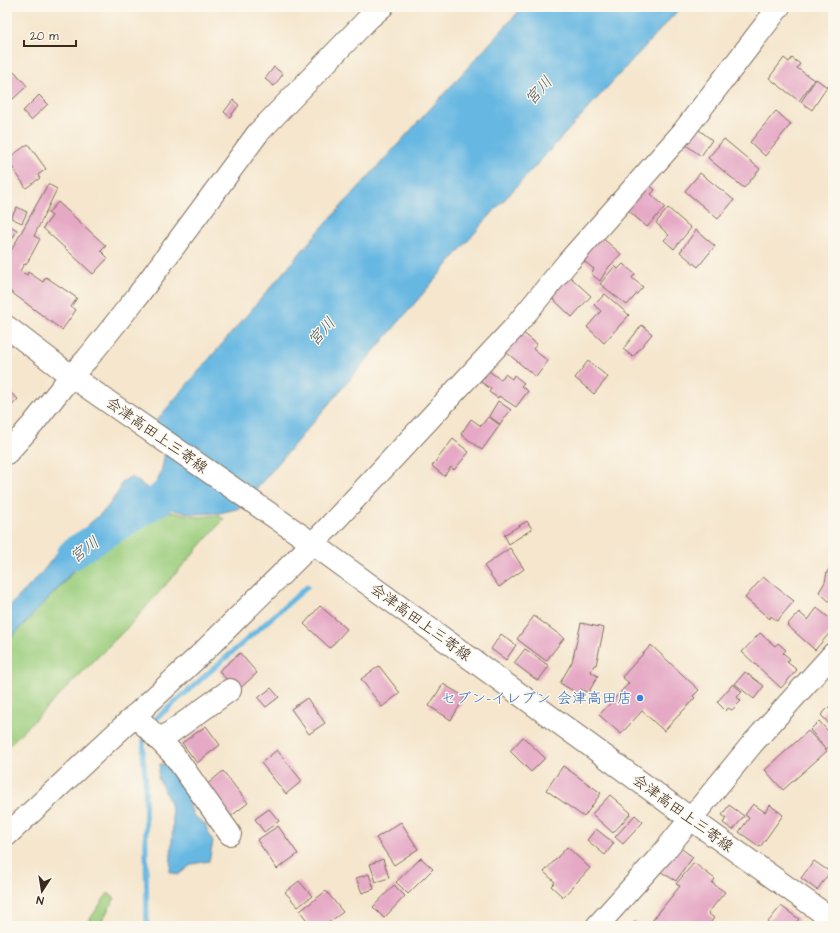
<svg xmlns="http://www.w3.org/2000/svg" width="840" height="933" font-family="'Architects Daughter','Klee One',sans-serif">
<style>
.green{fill:#9cce7e;stroke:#6c7c4e}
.water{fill:#66b7e2;stroke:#507080}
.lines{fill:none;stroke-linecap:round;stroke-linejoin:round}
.stream{stroke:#66b7e2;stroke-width:5}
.river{stroke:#66b7e2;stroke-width:31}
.building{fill:#e5a8c5}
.minor-casing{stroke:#7c6c5b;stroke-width:24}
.major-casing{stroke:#7c6c5b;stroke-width:24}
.minor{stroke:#fff;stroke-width:22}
.major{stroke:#fff;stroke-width:22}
.shop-dot{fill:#3f7fe0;stroke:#fbf7ec;stroke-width:1.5}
.labels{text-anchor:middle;stroke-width:3;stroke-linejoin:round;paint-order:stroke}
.street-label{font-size:15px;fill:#3b2a1e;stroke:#fbf7ec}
.shop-label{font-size:15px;fill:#366cbe;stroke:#fbf7ec;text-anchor:end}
.water-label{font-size:16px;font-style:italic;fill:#4a5b63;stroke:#fbf7ec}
</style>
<rect width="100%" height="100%" fill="#fbf7ec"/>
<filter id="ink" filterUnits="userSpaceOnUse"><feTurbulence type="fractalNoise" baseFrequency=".025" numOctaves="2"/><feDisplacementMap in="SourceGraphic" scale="8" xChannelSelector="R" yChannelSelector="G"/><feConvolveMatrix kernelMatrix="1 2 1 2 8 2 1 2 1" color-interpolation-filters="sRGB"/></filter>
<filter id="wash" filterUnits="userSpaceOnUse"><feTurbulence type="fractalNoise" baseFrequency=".012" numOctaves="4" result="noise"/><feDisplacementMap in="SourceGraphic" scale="16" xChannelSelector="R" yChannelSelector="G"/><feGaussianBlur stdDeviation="0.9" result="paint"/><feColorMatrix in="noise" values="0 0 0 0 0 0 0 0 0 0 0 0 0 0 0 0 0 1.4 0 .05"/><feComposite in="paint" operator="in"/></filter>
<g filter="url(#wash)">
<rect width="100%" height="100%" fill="#f5e6cd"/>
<!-- green -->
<path class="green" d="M143,507L199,517L220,515L224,519L130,625L7,747V638L63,584L89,552L135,509Z
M108,893L115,898L99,926H85Z"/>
<!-- water -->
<path class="water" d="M523,7H681L484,222L240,508L220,513L193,514L140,503L131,508L88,551L63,583L7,642V609L40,575L57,553L106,509L119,491L122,482L128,478L132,477L147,488L151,490C159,484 166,458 164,449C162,439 158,430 156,421L318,232Z
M172,763L184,778L188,801L193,815L205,824L213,842L209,861L192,864L178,875L170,872L173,824L172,811L168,798L158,778L160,764Z"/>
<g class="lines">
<!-- stream -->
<path class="stream" d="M151,723L307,587
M144,735L143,757L145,777L147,926"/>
<!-- river -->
<path class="river" d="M72,555L76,551L159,500L182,479"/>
</g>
<g id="blocks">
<!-- building -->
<path class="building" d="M784,58L789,62L792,58L800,64L797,68L814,80L799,101L769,78Z
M274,67L283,74L274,86L265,79Z
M15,72L27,86L13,99L7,92V80Z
M816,79L827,87L812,110L801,102Z
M39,95L48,104L31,120L23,111Z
M233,100L239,105L230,117L224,112Z
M776,111L791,124L765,156L750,142Z
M694,126L712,140L701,156L682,142Z
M724,139L760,169L744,188L708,158Z
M28,144L46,169L38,175L40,178L26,188L7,159Z
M700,173L734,200L718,219L685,191Z
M647,183L655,190L651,194L665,207L647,227L622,205Z
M48,184L57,189L34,236L40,239L26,265L24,264L20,271L27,275L28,272L43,282L46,277L77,298L71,307L76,310L62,330L7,289V258Z
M58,202L106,246L101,251L108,258L93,274L43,228L52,216L48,213Z
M17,207L27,212L22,223L11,218Z
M668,208L691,228L674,249L664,240L669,235L656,223Z
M7,224L17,230L7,249Z
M696,230L715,246L698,267L680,252Z
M600,236L621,254L608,268L600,281L591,274L594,269L580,258Z
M623,264L635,274L632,278L643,287L627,305L600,284L615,266L618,269Z
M568,275L591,296L572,317L549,295Z
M605,294L629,315L604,343L587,327L601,311L594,305Z
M642,325L652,334L633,357L623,349Z
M522,332L537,344L533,349L548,361L536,377L506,352Z
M588,361L608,377L594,394L575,378Z
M489,371L501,380L505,374L512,379L514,375L524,383L521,386L528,391L516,407L499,396L498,398L489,392L491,389L481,382Z
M7,390L18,399L8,410L7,409Z
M498,401L511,410L500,424L489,416Z
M488,417L500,425L482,450L461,434L471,419L481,426Z
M453,439L469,452L454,470L451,467L444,476L432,466Z
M527,521L532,529L509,544L504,535Z
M510,548L524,569L499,587L484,566Z
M833,563V605L819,592L825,582L827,572Z
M763,577L794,601L777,621L771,616L770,619L745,598Z
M320,606L347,629L330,648L304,624Z
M817,608L833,621V629L815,650L787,625L799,612L808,620Z
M534,616L564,638L546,661L517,639Z
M581,623L604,628L596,665H594L591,672L598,676L588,693L581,689L578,694L560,683L572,662Z
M760,633L775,646L778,643L786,650L783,653L790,659L787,662L797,670L781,688L742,652Z
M501,634L516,645L506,660L491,649Z
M651,645L699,690L693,696L695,698L664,731L642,711L621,734L599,715L629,683L622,677Z
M525,649L549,666L538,681L514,663Z
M240,653L257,673L237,691L219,671Z
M379,666L400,693L382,707L361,679Z
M745,672L764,686L754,699L735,684Z
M443,684L465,697L451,720L429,706Z
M733,684L742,692L737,697L741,701L732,710L728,708L726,711L717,702Z
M271,688L279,697L266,707L258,698Z
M307,698L325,723L309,734L291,709Z
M833,703V728L821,715Z
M819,721L833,737V744L826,749L810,730Z
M206,726L220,745L197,763L182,743Z
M808,731L827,751L783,790L765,770Z
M523,737L545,758L531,772L510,751Z
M277,750L302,781L286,794L261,763Z
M563,766L601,793L584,817L546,790Z
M223,771L248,803L230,817L204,787Z
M610,795L631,813L613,833L592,814Z
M753,804L765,812L770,805L783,815L760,847L739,832L749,818L745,815Z
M729,805L744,816L733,830L723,823L726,818L722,815Z
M269,809L279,821L264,832L255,819Z
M635,815L643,822L623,844L615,837Z
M401,822L418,849L394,865L376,838Z
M278,826L298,854L277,869L257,840Z
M596,829L614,843L605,855L587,840Z
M567,847L590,868L563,897L551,886L555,882L544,872Z
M679,847L693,857L676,881L661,872Z
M421,858L433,869L408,894L396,882Z
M383,859L389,878L376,882L370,864Z
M814,861L830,872L817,890L801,878Z
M694,863L715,879L712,883L725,892L708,913L714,918L708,926H692L691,925L690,926H669L663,922L660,926H656L652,921L680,886L676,884Z
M369,874L374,889L362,893L356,878Z
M299,881L312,896L298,907L285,892Z
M394,885L405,896L384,918L373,907Z
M326,891L343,912L324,926H311L300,911Z
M781,906L799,919L793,926H773L768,922Z
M636,921L640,926H629Z"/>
</g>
</g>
<g filter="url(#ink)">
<use href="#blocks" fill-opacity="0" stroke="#7c6c5b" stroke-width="1"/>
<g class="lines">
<!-- minor casing -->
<g class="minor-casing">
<path id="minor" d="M7,453L33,424L71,376L87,359L136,298L258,133L368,19L382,7
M135,715L174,755L230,834
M160,740L230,690
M7,835L201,654L326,530L513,329L568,262L683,132L779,7
M597,926L662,854L752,744L833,654"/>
</g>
<!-- major casing -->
<g class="major-casing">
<path id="major" d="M7,327L71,376L312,543L691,819L833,920"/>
</g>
<!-- minor -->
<use href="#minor" class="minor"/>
<!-- major -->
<use href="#major" class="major"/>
</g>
</g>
<!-- markers -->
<circle class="shop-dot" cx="640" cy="698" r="4"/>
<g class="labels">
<!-- street labels -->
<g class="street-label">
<text transform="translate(157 435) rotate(35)" y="5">会津高田上三寄線</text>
<text transform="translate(421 622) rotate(36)" y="5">会津高田上三寄線</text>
<text transform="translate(683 813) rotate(36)" y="5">会津高田上三寄線</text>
</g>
<!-- shop labels -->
<g class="shop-label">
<text x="632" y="703">セブン-イレブン 会津高田店</text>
</g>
<!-- water labels -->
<g class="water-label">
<text transform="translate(538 90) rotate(-48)" y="6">宮川</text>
<text transform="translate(321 331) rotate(-48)" y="6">宮川</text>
<text transform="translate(84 549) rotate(-37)" y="6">宮川</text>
</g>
</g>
<!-- margin -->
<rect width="840" height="933" fill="none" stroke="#fbf7ec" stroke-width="24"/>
<!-- north arrow -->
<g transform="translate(42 891) rotate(192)" stroke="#fbf7ec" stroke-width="3" paint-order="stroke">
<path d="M0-3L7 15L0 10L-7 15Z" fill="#3b2a1e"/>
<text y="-6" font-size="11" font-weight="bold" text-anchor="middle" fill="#3b2a1e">N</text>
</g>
<!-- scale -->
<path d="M24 40v6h52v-6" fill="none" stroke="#3b2a1e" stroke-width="2"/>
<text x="30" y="40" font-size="12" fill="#3b2a1e" stroke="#fbf7ec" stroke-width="3" paint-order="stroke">20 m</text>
</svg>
